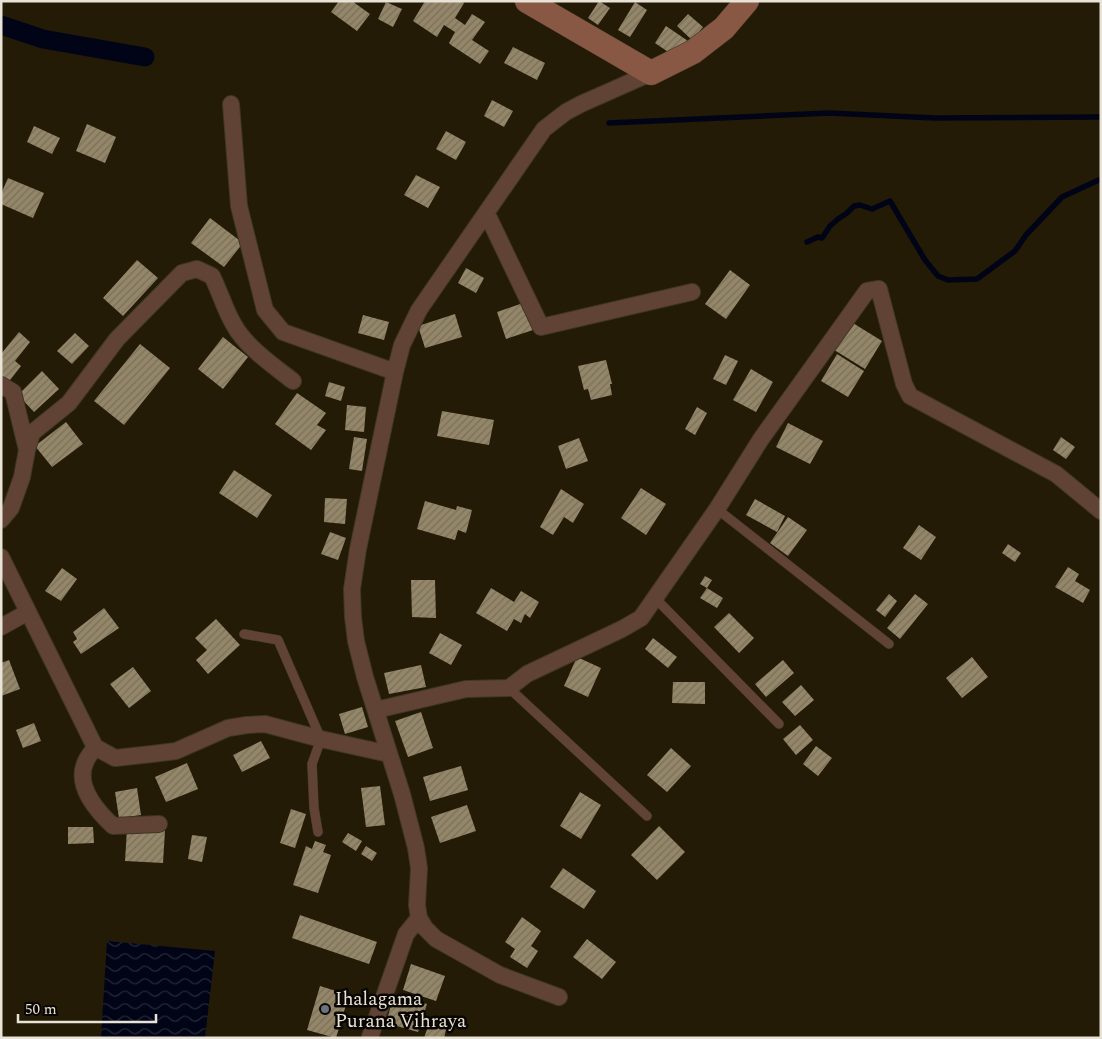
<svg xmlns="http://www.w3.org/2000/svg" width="1102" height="1039" font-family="Spectral,serif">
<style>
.water{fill:url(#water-waves)}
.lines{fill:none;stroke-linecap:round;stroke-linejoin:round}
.stream{stroke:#000416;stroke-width:5.5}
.canal{stroke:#000416;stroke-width:19}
.building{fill:url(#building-hatch)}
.lane-casing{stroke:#3f3723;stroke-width:10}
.street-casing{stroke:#3f3723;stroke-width:18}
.secondary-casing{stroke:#3f3723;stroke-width:25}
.lane{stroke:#614336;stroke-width:9}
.street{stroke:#614336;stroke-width:16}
.secondary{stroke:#885844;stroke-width:24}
.worship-dot{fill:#6b7280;stroke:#090601;stroke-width:2}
.labels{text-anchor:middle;stroke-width:5;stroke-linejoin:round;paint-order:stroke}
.poi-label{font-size:19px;fill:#e8e3d6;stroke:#090601;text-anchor:start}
</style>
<defs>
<pattern id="water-waves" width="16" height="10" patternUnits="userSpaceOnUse" patternTransform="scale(1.25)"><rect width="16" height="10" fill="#000416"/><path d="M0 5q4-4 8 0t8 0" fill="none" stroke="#252837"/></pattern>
<pattern id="building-hatch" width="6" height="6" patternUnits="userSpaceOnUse" patternTransform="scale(1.25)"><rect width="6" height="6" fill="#948669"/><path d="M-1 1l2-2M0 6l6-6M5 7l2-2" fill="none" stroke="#796f5b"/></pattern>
</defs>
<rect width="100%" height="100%" fill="#231b06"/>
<!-- water -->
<path class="water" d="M107,941L215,951L205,1038H101Z"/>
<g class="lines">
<!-- stream -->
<path class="stream" d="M609,123L829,113L935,118L1101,117
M807,242L818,237L822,238L830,226L838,219L847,213L854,206L860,205L872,209L890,201L925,260L938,276L948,280L977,279L1015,251L1026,235L1062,197L1101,179"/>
<!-- canal -->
<path class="canal" d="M1,25L43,39L145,57"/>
</g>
<!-- building -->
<path class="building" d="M339,1H352L370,14L357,31L331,12Z
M425,1H462L464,3L455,18L465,25L472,14L485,22L472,40L489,51L480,64L451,45L449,43L455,32L444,25L437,37L413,21Z
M599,1L610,8L598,25L588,18Z
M386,2L402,9L393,27L378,19Z
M635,2L647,10L630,37L618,30Z
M688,14L703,27L692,40L677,26Z
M666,26L688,41L677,58L655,43Z
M513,47L545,63L537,80L504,63Z
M492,100L513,111L504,127L484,116Z
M87,124L116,137L105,163L76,151Z
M34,126L60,138L52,154L27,142Z
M446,131L466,142L456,160L436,149Z
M416,175L440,187L428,208L404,195Z
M8,178L44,193L33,218L1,204V194Z
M210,218L243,243L224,267L191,243Z
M137,260L158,278L123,316L103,298Z
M466,268L484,278L476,293L458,283Z
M730,270L750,285L726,319L705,304Z
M523,303L533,330L506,339L497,312Z
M455,314L462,337L425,348L418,326Z
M363,315L389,322L384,340L358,333Z
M848,320L882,341L865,369L831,348Z
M19,332L30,342L15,361L21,366L7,384L1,380V354Z
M75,333L89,346L72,364L57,351Z
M223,337L248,357L223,389L198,369Z
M140,344L170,368L124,425L94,401Z
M837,354L864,371L848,397L821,381Z
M725,355L738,361L726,385L713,379Z
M606,360L612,384H610L612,395L591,400L588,389L584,390L578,366Z
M751,369L773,382L756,412L733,400Z
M42,371L59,389L34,412L18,395Z
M329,382L345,387L341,401L325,396Z
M297,393L326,413L317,425L326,430L311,450L275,424Z
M347,405L366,407L364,432L345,430Z
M697,407L707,413L695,435L685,429Z
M442,411L494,420L489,445L437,436Z
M66,422L83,444L52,467L35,446Z
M788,423L823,441L810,464L776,447Z
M354,437L367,439L362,471L349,469Z
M1061,437L1075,447L1066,459L1053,450Z
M579,438L588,461L566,469L558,446Z
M234,470L272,495L257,518L219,493Z
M641,488L666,504L646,535L621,518Z
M561,489L584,504L573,523L564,517L553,535L540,527Z
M325,498L347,499L345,524L324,522Z
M755,499L785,516L777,532L746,515Z
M425,501L456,510L457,506L472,510L466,533L458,530L455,540L417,529Z
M788,517L807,530L788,556L770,543Z
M919,525L936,537L921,560L903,548Z
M330,532L346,538L338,560L321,554Z
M1008,544L1021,553L1015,562L1002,553Z
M1068,567L1079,574L1075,581L1090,590L1083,603L1055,587Z
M62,568L77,579L61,601L45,591Z
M705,576L712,580L707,588L723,598L717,608L700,598L707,588L700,584Z
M411,580H435L436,618L412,617Z
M491,588L514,602L521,591L539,602L530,618L525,614L521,623L514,619L507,631L476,613Z
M889,594L897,601L885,617L876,610Z
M915,594L928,604L900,639L887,628Z
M104,608L119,628L81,654L73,642L77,639L73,632Z
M729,613L754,638L739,653L714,627Z
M216,619L240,645L208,674L196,660L207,650L195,638Z
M440,633L462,645L451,665L429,653Z
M653,638L677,657L668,668L645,649Z
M577,657L601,668L588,697L564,686Z
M972,657L988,677L962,698L946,678Z
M9,660L20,689L1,696V663Z
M783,660L794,673L766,697L755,684Z
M421,665L426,687L389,694L384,673Z
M133,667L151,691L129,708L110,684Z
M673,682H705V704L672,703Z
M801,685L814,700L795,716L782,702Z
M362,707L368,727L345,734L339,714Z
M421,712L433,748L408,757L395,721Z
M34,723L41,741L23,748L16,730Z
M800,725L813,740L796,755L783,739Z
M261,741L270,758L242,772L233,755Z
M816,746L832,758L818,776L803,764Z
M671,748L691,766L667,792L647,775Z
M187,763L198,789L166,802L155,777Z
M461,766L468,790L430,801L423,777Z
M380,786L385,825L366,827L361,788Z
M137,788L141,815L119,818L115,792Z
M580,792L601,805L581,839L560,826Z
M467,805L476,831L440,843L431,817Z
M291,809L306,814L295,848L280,843Z
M659,826L685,852L657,880L631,855Z
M68,827H93L94,843L68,844Z
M127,829L165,831L163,863L125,861Z
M348,833L362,841L356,851L342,842Z
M192,835L207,837L202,862L188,859Z
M315,841L326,845L323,852L331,855L318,893L293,885L306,846L312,849Z
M366,846L377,853L372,861L361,854Z
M563,868L596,891L584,909L550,887Z
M300,915L377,942L369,964L292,938Z
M522,917L541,931L531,946L538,951L527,968L510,957L515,949L505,942Z
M587,939L616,962L602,979L573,957Z
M411,964L445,976L436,1001L403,990Z
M320,986L349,995L336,1038L307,1030Z
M394,995L427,1004L418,1032L386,1023Z
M430,1021L447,1026L444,1038H424Z"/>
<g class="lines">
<!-- lane casing -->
<g class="lane-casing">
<path id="lane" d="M717,509L889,644
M655,598L779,724
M244,634L278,640L321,739L312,764L314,808L318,832
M509,688L647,816"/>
</g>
<!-- street casing -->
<g class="street-casing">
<path id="street" d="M231,104L239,206L265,310L283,332L395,372
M487,214L541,327L692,292
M1,385L13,392L27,450
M1,520L11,508L22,477L27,450L32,433L69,403L117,339L182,273L197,269L212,276C220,292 225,310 234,325C245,346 275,367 293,381
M1,557L95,747L115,758L152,754L176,751L228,728L247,725L265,724L321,739L389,754
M1,627L28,612
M376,710L466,689L509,688L527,674L622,629L641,618L717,509L761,439L867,291L879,289L904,384L910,396L1056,474L1101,511
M95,747C92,752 88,756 86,761C74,785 97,811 113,826L159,824
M559,997L500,975L436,939L425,928L419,918L417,905L419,868L416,848L402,794L365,677L356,641L353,617L352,589L358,549L395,372L402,345L419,310L544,129L566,112L581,104L651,73
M370,1037L406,934L419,918"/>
</g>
<!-- secondary casing -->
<g class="secondary-casing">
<path id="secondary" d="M527,1L651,73L693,52L724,28L747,1"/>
</g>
<!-- lane -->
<use href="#lane" class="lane"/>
<!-- street -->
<use href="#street" class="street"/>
<!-- secondary -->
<use href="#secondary" class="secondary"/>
</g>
<!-- markers -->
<circle class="worship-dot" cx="325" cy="1009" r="5"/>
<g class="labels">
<!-- poi labels -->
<g class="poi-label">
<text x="335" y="1005">Ihalagama<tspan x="335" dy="22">Purana Vihraya</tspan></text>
</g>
</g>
<!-- border -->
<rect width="1102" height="1039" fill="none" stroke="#e8e3d6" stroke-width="5"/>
<!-- scale -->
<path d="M18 1014v8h138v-8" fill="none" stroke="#e8e3d6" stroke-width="2.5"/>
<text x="25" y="1014" font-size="15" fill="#e8e3d6" stroke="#090601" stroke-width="4" paint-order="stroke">50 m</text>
</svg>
